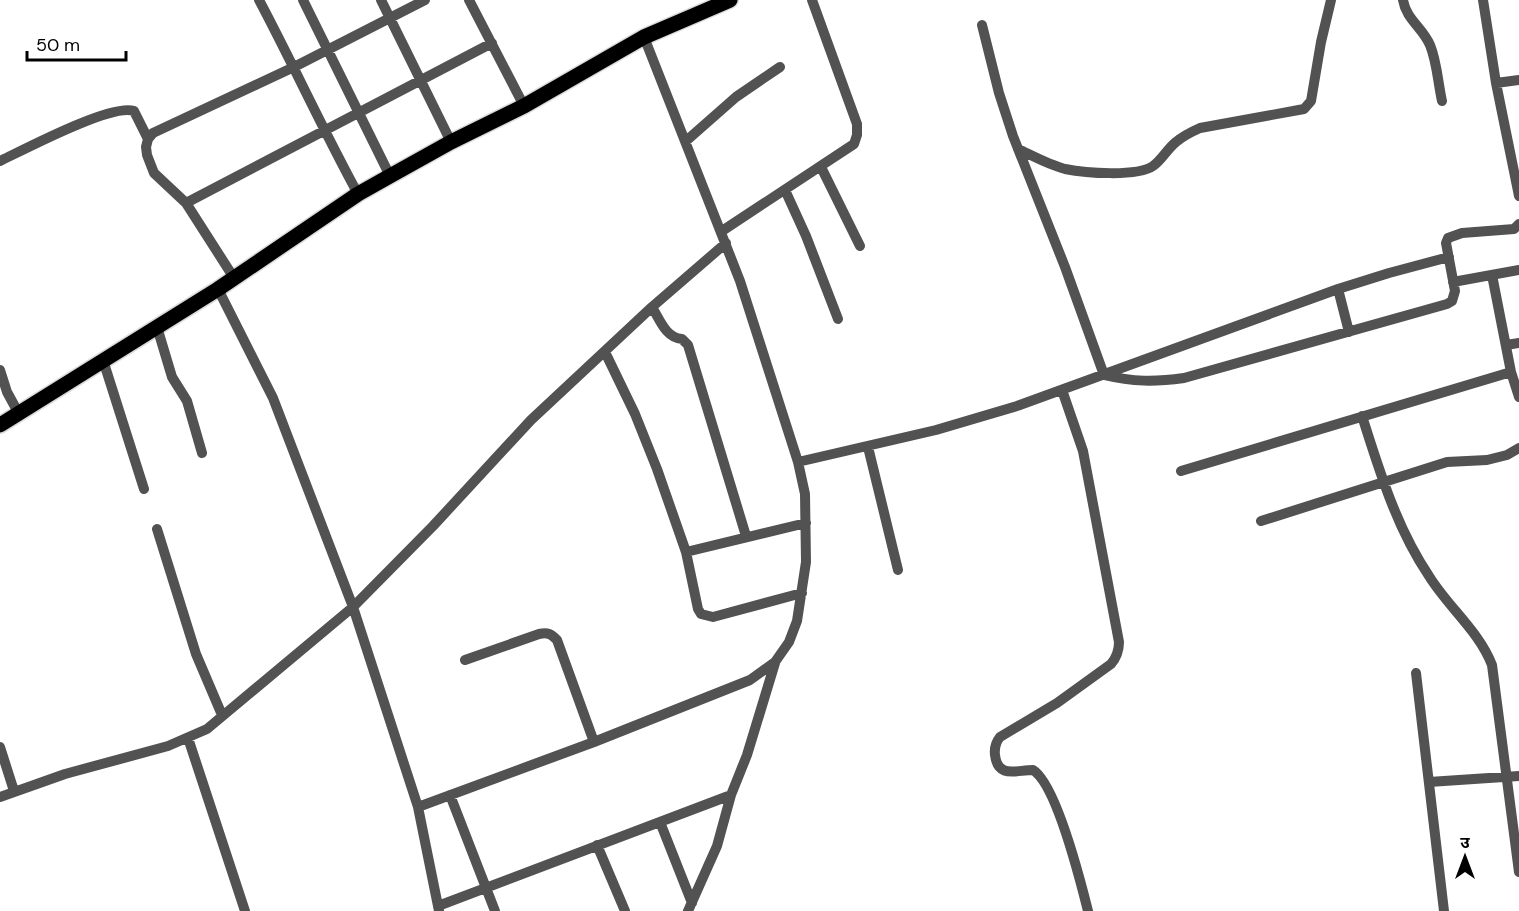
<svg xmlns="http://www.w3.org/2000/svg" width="1519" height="911" font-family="'DM Sans','Noto Sans Devanagari',sans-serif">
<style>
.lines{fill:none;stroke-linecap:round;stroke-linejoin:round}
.primary-casing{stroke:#dbdbdb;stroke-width:18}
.street{stroke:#525252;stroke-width:10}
.primary{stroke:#000;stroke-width:15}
</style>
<rect width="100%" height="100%" fill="#fff"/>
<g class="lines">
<!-- primary casing -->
<g class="primary-casing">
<path id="primary" d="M0,425L218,289L358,194L390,176L451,142L524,106L644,37L730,0"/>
</g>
<!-- street -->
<path class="street" d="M259,0C293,64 323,130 358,194
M303,0L390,176
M381,0L451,142
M469,0L524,106
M1403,0C1406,19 1423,28 1430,45C1437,62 1438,83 1442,101
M1483,0L1496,83L1519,196
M982,25L999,93L1013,136L1065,267L1104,375C1133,382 1155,382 1184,378L1447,304L1452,301L1455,291L1446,243L1448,238L1462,233L1514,229L1519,224
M1496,83L1519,80
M686,141L736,97L780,67
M1018,149C1033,156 1049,165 1065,169C1085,173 1137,177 1153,166C1162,160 1167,149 1176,142C1183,136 1191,132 1200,128L1304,109L1311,101L1321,42L1331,0
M0,161C25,149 112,103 134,111L148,139
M821,167L860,246
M785,190L806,236L838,319
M186,203L492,43
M722,231L854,144L857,135V124L812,0
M1492,275L1511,372L1519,397
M234,278L186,203L154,173L147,155L146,147L148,139L153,133L294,67L425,0
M1453,282L1519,270
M218,289L273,398L353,607L418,807L439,911
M1338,289L1349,332
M652,307C660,320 666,338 682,339L688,345L746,536
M157,327L172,377L187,401L202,453
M1506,345L1519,343
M605,352L635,414L657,469L686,552L698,609L701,614L713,617L802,593
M103,360L144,489
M0,370L7,392L19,414
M1062,390L1083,451L1119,642C1119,651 1117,657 1111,664L1057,703L1000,737C996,742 994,747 995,755C998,779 1016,770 1033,770C1056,784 1081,883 1088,911
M1362,416C1380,472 1396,527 1429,576C1448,607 1479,631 1492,665L1519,872
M868,447L898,570
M798,462L936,430L1017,406L1338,289L1389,273L1449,257
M1181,471L1511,372
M1261,521L1447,462L1487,460L1507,455L1519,448
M157,529L196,654L222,715
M686,552L806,523
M465,660L539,634C548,632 551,634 557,640L594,742
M1416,673L1444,911
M188,738L245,911
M0,747L14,791
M1429,782L1519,776
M450,795L495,911
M0,797L65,774L168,746L207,729L353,607L433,526L531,420L652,307L726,243
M418,807L594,742L750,680L775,662L789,642L797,621L806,562L805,494L798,462L740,281L644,37
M660,822L692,903
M597,845L625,911
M438,906L731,795
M688,911L717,846L731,795L747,755L775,663"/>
<!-- primary -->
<use href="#primary" class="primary"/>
</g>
<!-- north arrow -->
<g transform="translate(1465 857)" stroke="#ffffff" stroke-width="4.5" paint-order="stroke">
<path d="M0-4.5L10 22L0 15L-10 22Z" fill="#000000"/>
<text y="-9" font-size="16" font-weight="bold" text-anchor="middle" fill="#000000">उ</text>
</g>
<!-- scale -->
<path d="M27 51v9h99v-9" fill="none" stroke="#000000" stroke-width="3"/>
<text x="36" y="51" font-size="18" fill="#000000" stroke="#ffffff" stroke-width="4.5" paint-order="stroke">50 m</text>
</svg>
